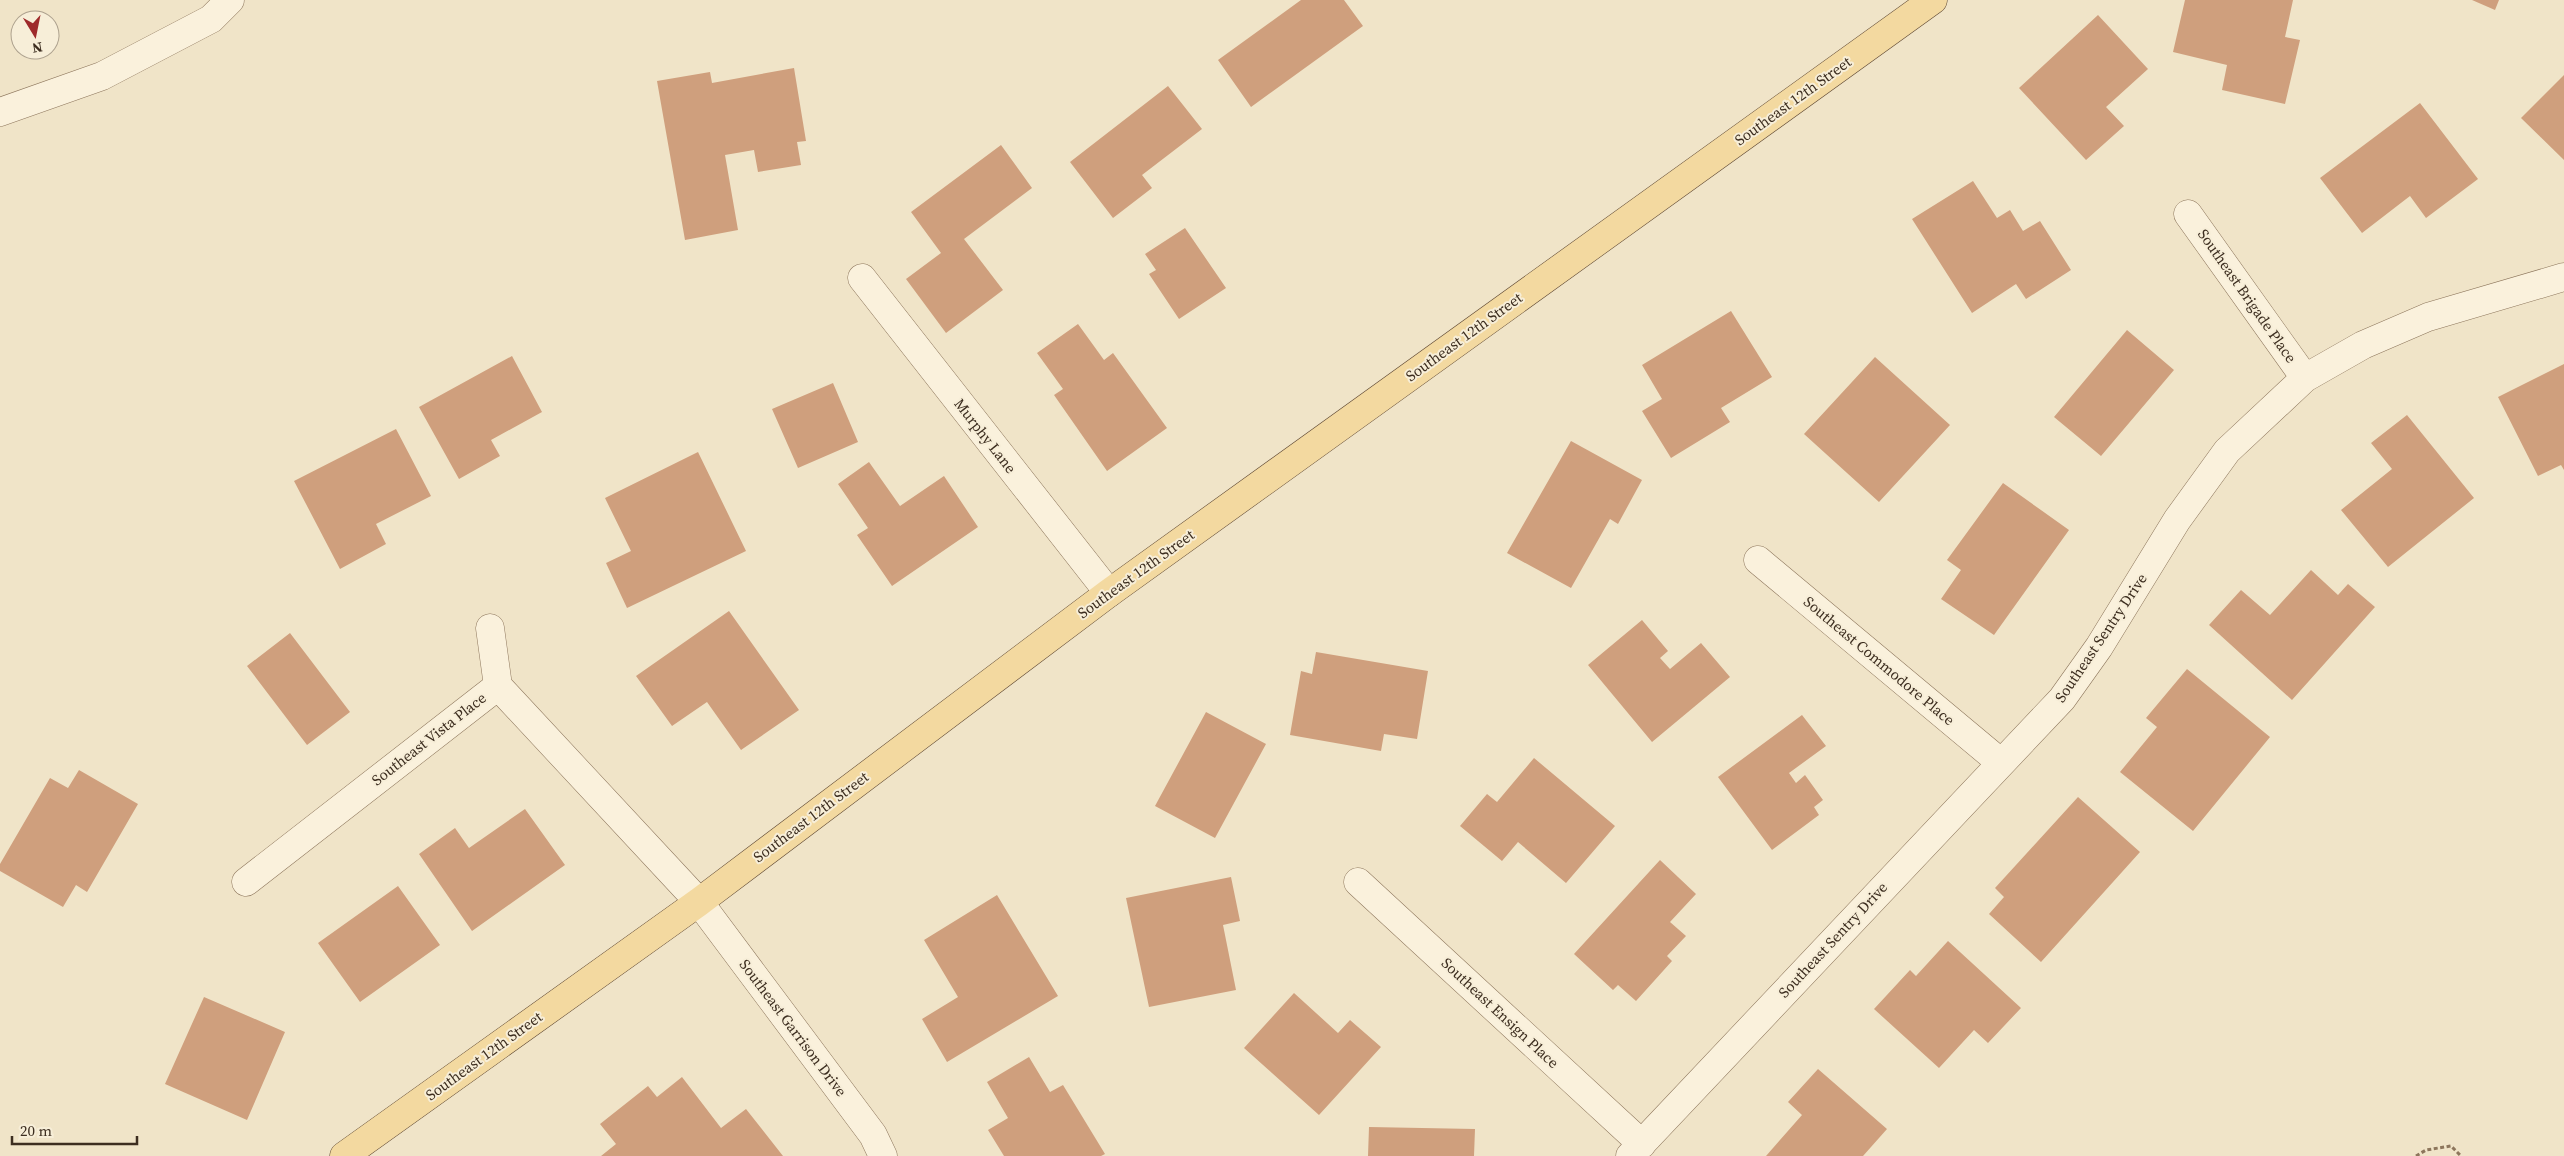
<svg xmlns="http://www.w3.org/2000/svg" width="2564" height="1156" font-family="'Source Serif 4',serif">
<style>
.building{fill:#cf9f7d}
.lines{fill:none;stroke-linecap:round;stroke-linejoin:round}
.minor-casing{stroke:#8d765c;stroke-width:29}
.major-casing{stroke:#5b4430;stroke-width:29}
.path{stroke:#8d765c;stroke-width:3;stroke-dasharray:4 2.5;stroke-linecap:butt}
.minor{stroke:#faf1dc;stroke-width:28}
.major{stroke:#f3d9a0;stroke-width:28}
.labels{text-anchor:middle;stroke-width:4;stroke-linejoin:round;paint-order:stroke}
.street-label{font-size:15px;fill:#3d2e20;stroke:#f7eed8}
</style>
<rect width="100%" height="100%" fill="#f0e4c8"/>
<!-- building -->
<path class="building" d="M1301,0H1344L1363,26L1251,107L1218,60Z
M2185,0H2293L2285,37L2300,40L2285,104L2222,90L2227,65L2173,52Z
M2472,0H2499L2495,10Z
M2098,15L2148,69L2106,107L2124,126L2086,160L2019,88Z
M794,68L806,141L797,142L801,165L758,172L754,150L725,155L738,230L685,240L657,81L710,72L712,83Z
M2564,75V160L2521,118Z
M1168,86L1202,129L1142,175L1152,188L1113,218L1070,162Z
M2420,103L2478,179L2426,218L2410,196L2362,233L2320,178Z
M1001,145L1032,188L964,239L1003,290L946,333L906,279L941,253L911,212Z
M1973,181L1997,218L2010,210L2023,231L2040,221L2071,270L2026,299L2016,284L1972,313L1912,219Z
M1185,228L1226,288L1179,319L1149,274L1156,270L1145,254Z
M1731,311L1772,377L1721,408L1730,422L1671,458L1642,411L1662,399L1642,365Z
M1078,324L1104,360L1113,353L1167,428L1107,471L1054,395L1063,389L1037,353Z
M2127,330L2174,370L2101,456L2054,417Z
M512,356L542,412L491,440L500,456L459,479L419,407Z
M1875,357L1950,425L1879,502L1804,434Z
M2564,364V470L2561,465L2538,476L2498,397Z
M833,383L858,442L798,468L772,409Z
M2407,415L2474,498L2388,567L2341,510L2392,469L2371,443Z
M396,429L431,496L376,524L386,544L340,569L294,481Z
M1571,441L1642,480L1618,524L1610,519L1571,588L1507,553Z
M698,452L746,551L627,608L606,563L631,551L605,498Z
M869,462L900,506L944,476L978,527L892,586L857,535L868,528L838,484Z
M2003,483L2069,530L1994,635L1941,599L1961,570L1947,560Z
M2311,570L2338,595L2348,584L2375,607L2292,700L2209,625L2241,590L2270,615Z
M729,611L799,710L741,750L707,702L672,726L636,676Z
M1642,620L1668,651L1660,658L1670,669L1701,643L1730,677L1652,742L1588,665Z
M290,633L350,712L307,745L247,666Z
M1316,652L1428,671L1417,739L1384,734L1381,751L1290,735L1301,671L1312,674Z
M2187,669L2270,737L2193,831L2120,772L2157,727L2146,718Z
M1206,712L1266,744L1215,838L1155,806Z
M1802,715L1826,746L1789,773L1796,783L1805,775L1823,800L1814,807L1819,815L1772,850L1718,777Z
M1534,758L1615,826L1566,883L1518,842L1502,861L1460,826L1487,794L1497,802Z
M79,770L138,804L87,892L76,885L63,907L0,871V864L50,778L68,788Z
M2078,797L2140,852L2041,962L1989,914L2004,897L1995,888Z
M525,809L565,865L472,931L419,854L455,828L469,848Z
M1660,860L1696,894L1670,922L1686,936L1667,956L1672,961L1636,1001L1618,985L1613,990L1574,954Z
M1231,877L1240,921L1223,925L1236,990L1149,1007L1126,898Z
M398,886L440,945L360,1002L318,943Z
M997,895L1058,996L947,1062L922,1019L958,997L924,940Z
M1948,941L2021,1008L1988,1043L1974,1030L1939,1068L1874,1009L1910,970L1916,976Z
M1294,993L1338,1033L1350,1020L1381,1047L1319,1115L1244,1048Z
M204,997L285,1032L247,1120L165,1084Z
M1029,1057L1050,1092L1063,1085L1105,1154L1101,1156H1004L988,1130L1008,1118L987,1082Z
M1818,1069L1887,1129L1863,1156H1766L1802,1115L1788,1102Z
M682,1077L721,1128L746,1109L783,1156H601L616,1144L600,1124L648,1086L657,1097Z
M1369,1127L1475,1129L1474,1156H1368Z"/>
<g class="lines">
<!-- minor casing -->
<g class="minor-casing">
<path id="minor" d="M0,112L102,76L211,19L230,0
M2188,214L2305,378
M862,278L1109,593
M1758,560L2000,762
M490,628L498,686
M246,882L498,686L699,902L873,1135L883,1156
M1358,882L1642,1144
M1630,1156L2062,699L2099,647L2177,520L2227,451L2305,378L2363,345L2428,317L2564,277"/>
</g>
<!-- major casing -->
<g class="major-casing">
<path id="major" d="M344,1156L699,902L1109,593L1933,0"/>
</g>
<!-- path -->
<path class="path" d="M2416,1156L2426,1150L2451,1146L2461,1156"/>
<!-- minor -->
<use href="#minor" class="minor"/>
<!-- major -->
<use href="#major" class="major"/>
</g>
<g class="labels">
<!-- street labels -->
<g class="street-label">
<text transform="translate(1793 101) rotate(-36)" y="5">Southeast 12th Street</text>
<text transform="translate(2247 296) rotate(55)" y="5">Southeast Brigade Place</text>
<text transform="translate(1464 337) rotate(-36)" y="5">Southeast 12th Street</text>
<text transform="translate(985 436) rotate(52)" y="5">Murphy Lane</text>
<text transform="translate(1136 574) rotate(-36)" y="5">Southeast 12th Street</text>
<text transform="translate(2101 638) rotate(-56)" y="5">Southeast Sentry Drive</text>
<text transform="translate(1879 661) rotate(40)" y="5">Southeast Commodore Place</text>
<text transform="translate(429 739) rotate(-38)" y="5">Southeast Vista Place</text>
<text transform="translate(811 817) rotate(-37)" y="5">Southeast 12th Street</text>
<text transform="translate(1833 940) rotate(-47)" y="5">Southeast Sentry Drive</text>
<text transform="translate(1500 1013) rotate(43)" y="5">Southeast Ensign Place</text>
<text transform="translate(793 1028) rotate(53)" y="5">Southeast Garrison Drive</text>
<text transform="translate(484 1056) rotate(-36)" y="5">Southeast 12th Street</text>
</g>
</g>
<!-- north arrow -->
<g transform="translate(35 35) rotate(170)"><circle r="24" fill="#f7eed8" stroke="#ada18e"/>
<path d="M0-4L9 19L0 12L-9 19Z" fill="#9e2a2b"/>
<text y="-8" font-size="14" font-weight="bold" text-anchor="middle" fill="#3d2e20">N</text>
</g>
<!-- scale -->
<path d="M12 1136v8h125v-8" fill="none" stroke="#3d2e20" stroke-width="2.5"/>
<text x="20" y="1136" font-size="15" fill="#3d2e20" stroke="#f7eed8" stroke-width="4" paint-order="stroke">20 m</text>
</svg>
